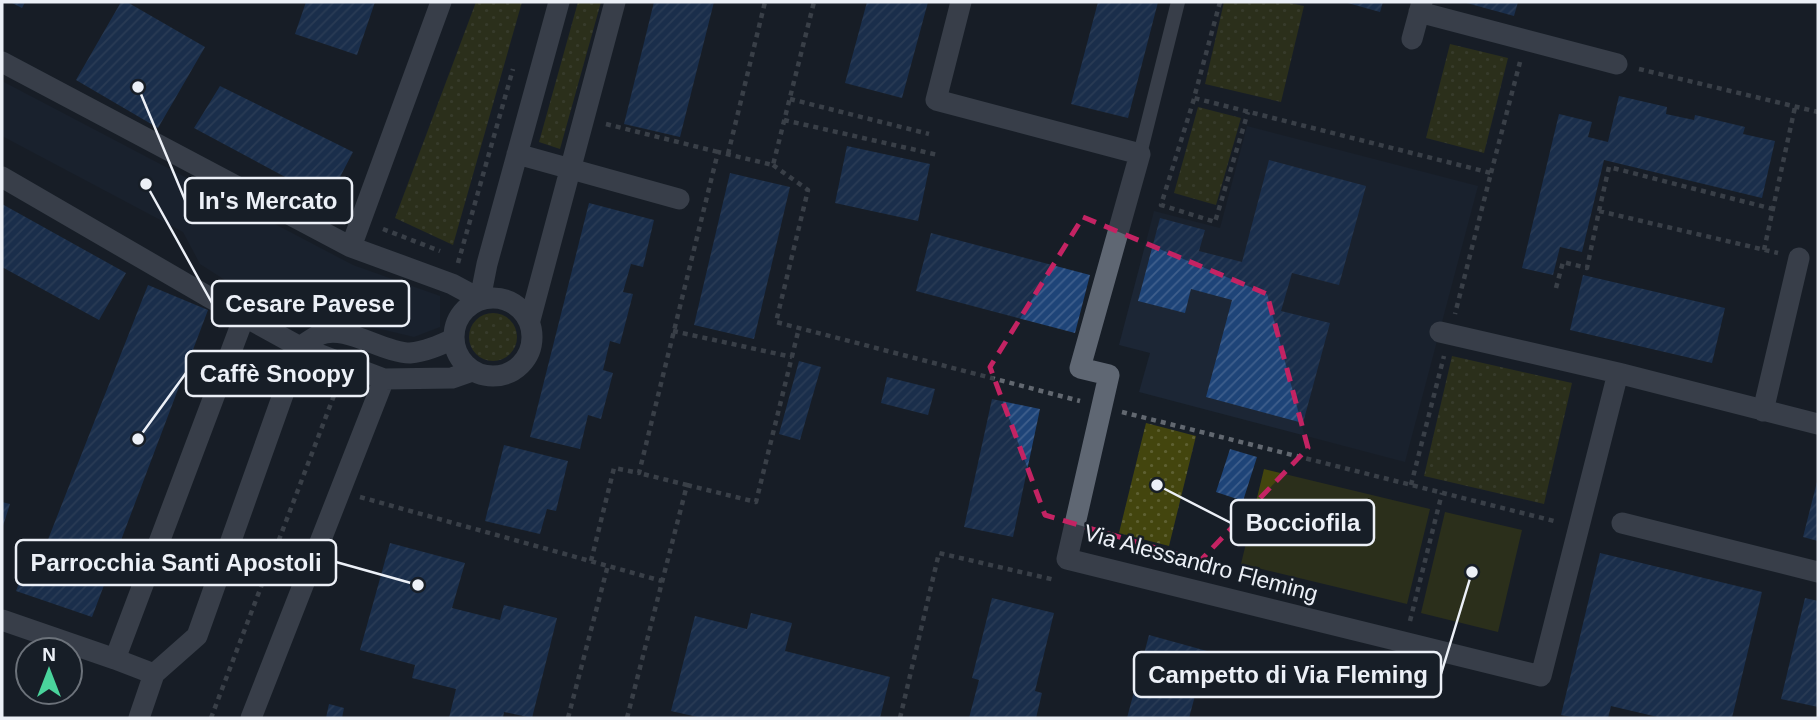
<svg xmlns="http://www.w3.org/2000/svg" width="1820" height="720" font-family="Arial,sans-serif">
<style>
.built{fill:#1c2635}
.grass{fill:url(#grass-dots)}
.pitch{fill:#43450e}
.building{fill:url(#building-hatch)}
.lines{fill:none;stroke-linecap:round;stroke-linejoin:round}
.path{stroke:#626870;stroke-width:4.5;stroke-dasharray:5 5;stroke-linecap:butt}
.service{stroke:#5f6773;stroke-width:14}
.minor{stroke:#5f6773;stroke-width:21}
.marked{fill:none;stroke:#c42363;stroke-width:5;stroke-dasharray:14 9;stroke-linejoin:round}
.labels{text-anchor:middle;stroke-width:5;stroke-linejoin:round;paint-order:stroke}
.street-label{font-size:23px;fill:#ecf0f7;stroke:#171e27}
.leader{fill:none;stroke:#ecf0f7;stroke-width:2.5}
.callout-dot{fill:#ecf0f7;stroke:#171e27;stroke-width:2.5}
.callout{fill:#171e27;stroke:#ecf0f7;stroke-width:2.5}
.callout-label{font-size:24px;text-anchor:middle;font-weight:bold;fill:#ecf0f7}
</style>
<defs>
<pattern id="grass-dots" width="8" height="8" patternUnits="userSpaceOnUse" patternTransform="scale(1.75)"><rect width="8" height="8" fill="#43450e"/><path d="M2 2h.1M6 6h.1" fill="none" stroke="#5e6032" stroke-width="1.8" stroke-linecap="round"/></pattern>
<pattern id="building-hatch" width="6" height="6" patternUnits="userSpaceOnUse" patternTransform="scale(1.75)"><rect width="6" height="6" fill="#1e4478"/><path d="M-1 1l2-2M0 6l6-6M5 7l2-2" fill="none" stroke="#3f5f8c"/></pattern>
</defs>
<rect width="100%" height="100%" fill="#171e27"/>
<!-- built -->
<path class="built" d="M2,81L353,265L440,296V327L414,337L318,314L298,327L200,264L183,232L2,136Z
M1247,126L1478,186L1405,462L1139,392L1150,353L1119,345L1154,211L1220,228Z"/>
<!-- grass -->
<path class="grass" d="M476,2H522L453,245L395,218Z
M578,2H601L560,149L539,142Z
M1224,2H1285L1304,6L1281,102L1205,84Z
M1450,44L1508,58L1484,153L1426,138Z
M1198,107L1241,118L1216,205L1174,193Z
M469 337a24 24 0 1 1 48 0a24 24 0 1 1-48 0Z
M1452,356L1572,383L1544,504L1424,476Z
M1146,423L1196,436L1169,546L1119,533Z"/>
<!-- pitch -->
<path class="pitch" d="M1264,469L1430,509L1407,604L1241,564Z
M1445,512L1522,530L1498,632L1421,613Z"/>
<!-- building -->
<path class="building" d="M10,2H25L22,8Z
M121,2H127L205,47L158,128L76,80Z
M306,2H375L357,55L295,34Z
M654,2H714L680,137L624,124Z
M867,2H928L902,98L845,83Z
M1098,2H1158L1128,118L1071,104Z
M1344,2H1383L1380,12Z
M1463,2H1518L1514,16Z
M220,86L353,152L328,200L194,128Z
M1619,96L1667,107L1666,114L1694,120L1695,115L1745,127L1743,134L1775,141L1762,198L1604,160L1582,252L1560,247L1553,275L1522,268L1559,114L1592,122L1588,137L1608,142Z
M847,146L930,164L918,221L835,203Z
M1269,160L1366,186L1339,285L1292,273L1281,311L1330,323L1303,423L1206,397L1232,300L1191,289L1185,313L1138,301L1160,218L1205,230L1199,251L1242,262Z
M730,173L790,187L754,339L694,325Z
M589,203L654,220L643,267L631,264L623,292L633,294L620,344L610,341L603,370L613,373L601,419L588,415L580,449L530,437Z
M2,204L126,273L99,320L2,267Z
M931,233L1090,275L1075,333L916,291Z
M1583,275L1725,308L1712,363L1570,330Z
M148,285L208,310L92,617L16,591L27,562L38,565Z
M799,361L821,367L800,440L779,434Z
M887,377L935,389L928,415L881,403Z
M992,399L1040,409L1013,537L964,527Z
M504,445L568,461L556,511L547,509L540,534L485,521Z
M1230,449L1257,457L1243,501L1216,492Z
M1817,482H1818V541L1803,537Z
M2,502L10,504L2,529Z
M390,543L465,563L452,608L500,620L504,605L557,618L532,718L504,712L503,718H449L456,689L412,678L415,665L360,650Z
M1600,553L1762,592L1732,718H1662L1611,706L1608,718H1576L1561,715Z
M992,598L1054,613L1035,691L1042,693L1036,718H969L979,680L972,678Z
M1805,598L1818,601V707L1781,699Z
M751,613L792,623L785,651L890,677L880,718H702L671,711L695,616L747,629Z
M1149,635L1207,651L1189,718H1127Z
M329,704L344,708L342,718H326Z"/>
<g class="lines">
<!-- path -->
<path class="path" d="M1220,2L1194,98L1491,173L1455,314
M1639,69L1818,112
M790,99L929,134
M1194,99L1161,205L1215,222L1248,112
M784,120L938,155
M606,124L718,152
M728,154L765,2
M773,165L808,190L776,322L1080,401
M1491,173L1520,62
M1599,211L1609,167L1773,209
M383,229L440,251
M1764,250L1795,107
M458,263L513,69
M1556,288L1563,262L1587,268L1599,211L1778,253
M673,331L792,357
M1122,412L1558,522
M687,485L756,502L799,328
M1411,485L1444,356
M360,497L662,581
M591,561L614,468L639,473L718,152L773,165L814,2
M1410,621L1442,493
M211,718L338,385
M568,718L608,565
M627,718L687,485L639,473
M900,718L939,553L1055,580"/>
<!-- service -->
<path class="service" d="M1140,154L1178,2"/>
<!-- minor -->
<path class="minor" d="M961,2L936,100L1140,154L1080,368L1109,375L1067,559L1541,676L1618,373
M1419,12L1617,64
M1412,39L1422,2
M2,62L351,247L452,284L480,299
M517,154L679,199
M2,177L207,296L300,347L384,379L452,378L472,371
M351,247L441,2
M454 337a39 39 0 1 1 78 0a39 39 0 1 1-78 0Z
M480,299L487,264L559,2
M530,320L615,2
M1440,332L1618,373L1818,424
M1763,411L1799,258
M1622,523L1818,572
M2,620L115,659L154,674
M115,659L244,317
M139,718L154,674L197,636L300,347C306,343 313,338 319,335C345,323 382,353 410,353C425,352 440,345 453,339
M251,718L384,379"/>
</g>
<!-- marked area -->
<path d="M0 0H1820V720H0ZM1083,217L1267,294L1308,448L1200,561L1045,515L990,367Z" fill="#171e27" fill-opacity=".55" fill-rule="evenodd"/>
<path class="marked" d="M1083,217L1267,294L1308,448L1200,561L1045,515L990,367Z"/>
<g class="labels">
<!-- street labels -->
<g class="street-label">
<text transform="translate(1201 563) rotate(15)" y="8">Via Alessandro Fleming</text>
</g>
</g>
<!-- callouts -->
<path class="leader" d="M138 87L185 200M146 184L212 303M138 439L186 373M1157 485L1231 523M418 585L336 562M1472 572L1441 674"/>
<g class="callout-dot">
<circle cx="138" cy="87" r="7"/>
<circle cx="146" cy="184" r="7"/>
<circle cx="138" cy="439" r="7"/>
<circle cx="1157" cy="485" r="7"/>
<circle cx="418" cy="585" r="7"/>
<circle cx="1472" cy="572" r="7"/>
</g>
<g class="callout">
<rect x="185" y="178" width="167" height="45" rx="7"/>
<rect x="212" y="281" width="197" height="45" rx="7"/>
<rect x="186" y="351" width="182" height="45" rx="7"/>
<rect x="1231" y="500" width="143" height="45" rx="7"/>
<rect x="16" y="540" width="320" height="45" rx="7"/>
<rect x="1134" y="652" width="307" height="45" rx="7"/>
</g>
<g class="callout-label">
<text x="268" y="209">In's Mercato</text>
<text x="310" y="312">Cesare Pavese</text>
<text x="277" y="382">Caffè Snoopy</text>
<text x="1303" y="531">Bocciofila</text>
<text x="176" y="571">Parrocchia Santi Apostoli</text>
<text x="1288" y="683">Campetto di Via Fleming</text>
</g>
<!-- border -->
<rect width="1820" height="720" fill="none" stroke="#ecf0f7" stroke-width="7"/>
<!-- north arrow -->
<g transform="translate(49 671)"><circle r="33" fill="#171e27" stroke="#6c727a" stroke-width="2"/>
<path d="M0-5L12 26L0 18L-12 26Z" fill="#4ad49c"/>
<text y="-10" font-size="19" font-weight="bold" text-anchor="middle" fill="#ecf0f7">N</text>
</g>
</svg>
